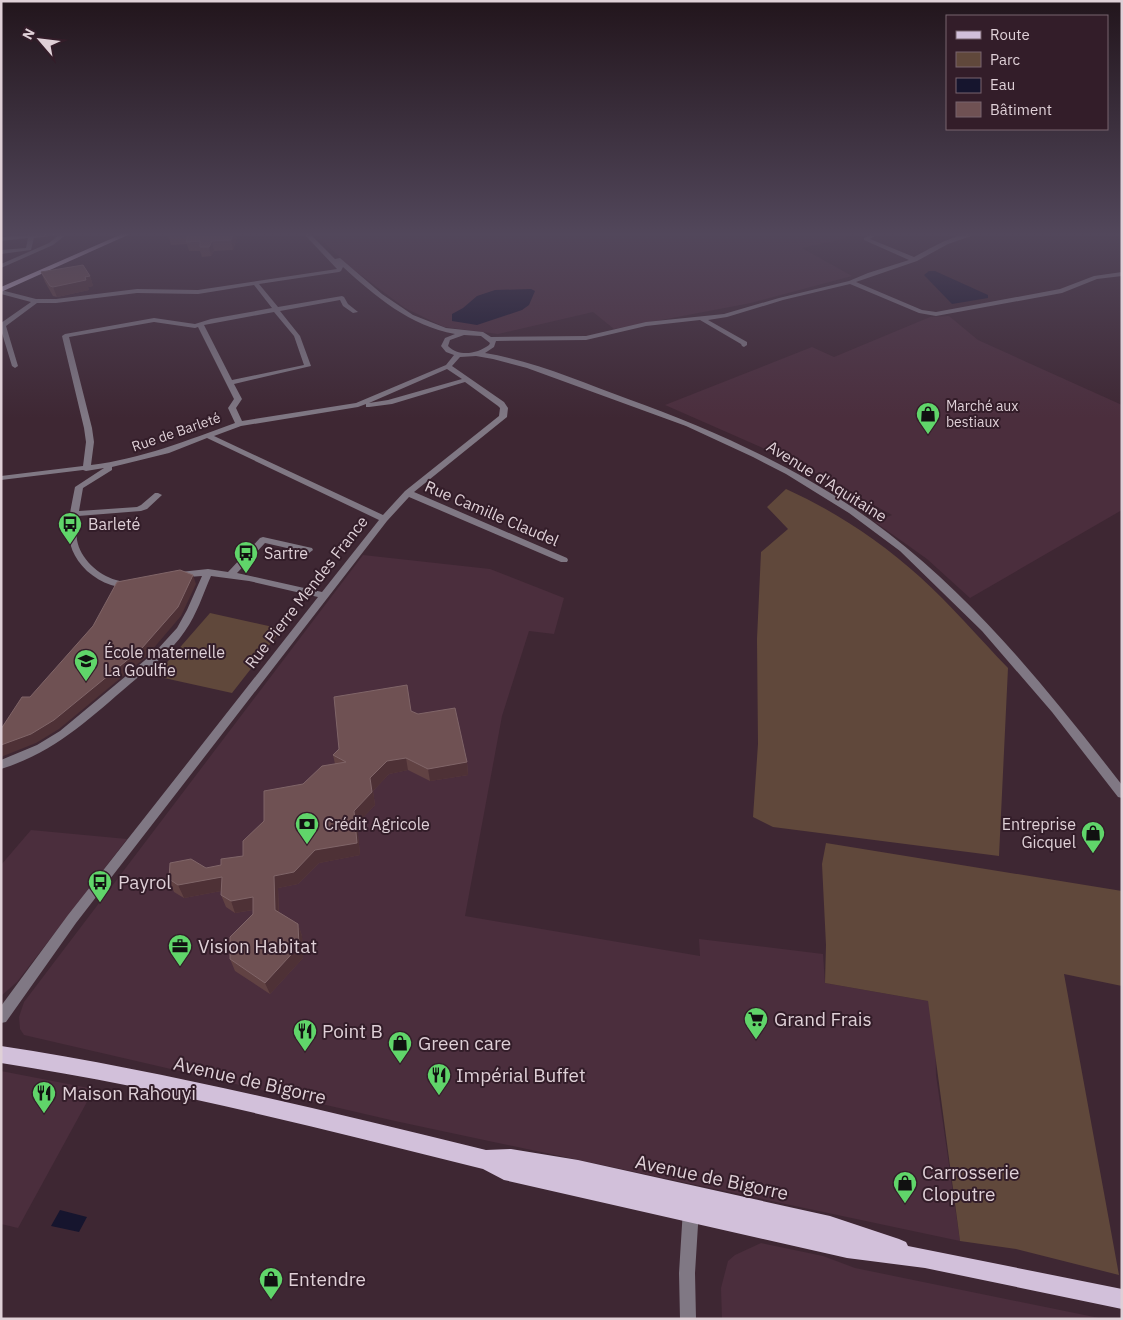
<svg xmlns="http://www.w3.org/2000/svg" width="1123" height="1320" font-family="'IBM Plex Sans',sans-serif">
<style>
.built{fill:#4b2e3d}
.green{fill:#60483b}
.water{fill:#16152e}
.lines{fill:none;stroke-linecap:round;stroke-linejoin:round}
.minor{fill:#807884;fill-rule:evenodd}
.major{fill:#d2c0da;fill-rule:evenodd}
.wall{fill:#614243}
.shaded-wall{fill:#4e3136}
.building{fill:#6f5153;stroke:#806568}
.labels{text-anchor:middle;stroke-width:4;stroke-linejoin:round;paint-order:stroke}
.far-poi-label{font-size:14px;fill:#dfd0d7;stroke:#331d29;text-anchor:start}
.far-street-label{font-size:14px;fill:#dfd0d7;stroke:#331d29}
.street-label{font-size:16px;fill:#dfd0d7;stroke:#331d29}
.poi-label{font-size:16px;fill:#dfd0d7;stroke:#331d29;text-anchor:start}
.near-poi-label{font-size:19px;fill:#dfd0d7;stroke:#331d29;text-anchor:start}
.near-street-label{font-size:19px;fill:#dfd0d7;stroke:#331d29}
</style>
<rect width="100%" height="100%" fill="#3e2733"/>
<!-- built -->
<path class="built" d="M315,234H851L839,240L802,248L852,276L751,303L614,329L593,312L498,334L444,327L405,308L350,267Z
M949,316L978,340L1122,405V510L970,598L927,559L875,522L892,515L799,464L665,405L812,347L834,357L930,317Z
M363,555L490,569L564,598L554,634L529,631L502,716L465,916L700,956L699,939L823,954L825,983L928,1001L935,1028L936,1075L960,1241L395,1121L24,1035L20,1029L19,1017L24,1002Z
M31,830L127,839L17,982L1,996V865Z
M1,1071L94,1089L18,1228L1,1224Z
M761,1243L823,1256L855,1268L1104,1319H722L721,1288L728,1261L735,1255Z"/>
<!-- green -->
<path class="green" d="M786,489C835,511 880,541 920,577C951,605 979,638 1008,668L999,856L773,827L753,817L758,744L757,639L761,552L788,529L767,507Z
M210,613L282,629L232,693L155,676Z
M826,843L1122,891V986L1064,974L1119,1275L1016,1249L960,1241L928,1001L825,983L826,945L822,864Z"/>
<!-- water -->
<path class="water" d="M929,271H935L988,295V298L952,304L924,275Z
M531,289L535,291L529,305L522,310L477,325L452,321V314L463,308L477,296L495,290Z
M60,1210L87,1217L79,1232L51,1226Z"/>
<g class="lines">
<!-- minor -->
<path class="minor" d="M42,234H60L59,235L67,234L53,245L1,268V264L49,243L59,235L34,238L31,250L1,254V250L26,248L28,238L1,241V237Z
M304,234H310L335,259L340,258L382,294L413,315L446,328L483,332L491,337L586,336L646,322L724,314L779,298L849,281L868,273L909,260L864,240V238L872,234H878L870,239L914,257C932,248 956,232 977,234L948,244L917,261L856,282L922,310L936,312L1060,289L1094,276L1122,272V276L1097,279L1062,293L936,316L919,313L850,284L783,300L727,317L708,320L747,342V345L744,347L742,346L741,344L700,320L646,326L586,340L496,341L494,347L485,353C534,361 582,382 628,399C719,432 811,473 888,533C979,603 1052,695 1122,785V798L1118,797L1052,712L982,631L900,551L849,513L786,474L753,457L686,426L527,368L493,359L476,356L460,357L452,366L504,402L508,408L507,417L414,492L567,558L568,560L567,562H561L409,497L387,521L76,923L6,1022L1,1023V1006L68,915L318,597L249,581L211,576C203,594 197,614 185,631C171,652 149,668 130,684C89,719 55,752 1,769V760L37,745L60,731L156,651L177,628L187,610L202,576L174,578L169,575L171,573L208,569L228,572L260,538L263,537L312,548L313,550L309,553L265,543L237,573L322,592L379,520L207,438L169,453L112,467V470L83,488L79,511L137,507L141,505L155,493H158L162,495L147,509L141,511L78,516C77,524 76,532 77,540C80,558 98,575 116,580C121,582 126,581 131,582L133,584C127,589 118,587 111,585C102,582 94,577 87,571C60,545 69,519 75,487L104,468L86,471L83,470L1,480V476L83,466L86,442L84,428L62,336L65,334L154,318L195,324L211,319L272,308L254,285L198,294L137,293L56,303H37L6,326L18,366L15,368L12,366L1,330V323L31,302L1,294V290L36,299H56L137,289L198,290L337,269ZM343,267C375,296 410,326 455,334L445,338L441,346L446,352L454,355L446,365L356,403L242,421L236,408L242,399L234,384L311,366L300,336L280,311L340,300L343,306L353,313L358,312L348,304L344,297L342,296L278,307L259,284L339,272L341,271ZM274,312L294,336L304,365L232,380L204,325ZM154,322L195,328L198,327L234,399L228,408L235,423C188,440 141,459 91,465L94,442L92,428L69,337ZM464,335L481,336L490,343L489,345C477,354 459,357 448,346L450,340ZM447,369L462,379L388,400L369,403ZM465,382L498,406L500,408L499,416L405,491L383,515L214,436L241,426L358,407L366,404V407H369L392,404Z
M691,1201L697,1203L699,1209L695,1273L696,1319H680L679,1273L683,1209L685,1203Z"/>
<!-- major -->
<path class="major" d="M122,234H130L1,292V287Z
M1,1046C165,1071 325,1111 486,1150L511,1149L578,1160L830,1216L899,1239L906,1242L908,1246L1122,1289V1309L925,1268L847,1258L504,1180L483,1169C323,1129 164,1088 1,1063Z"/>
</g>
<!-- wall -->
<path class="wall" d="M169,234H238L233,250L214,251L211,256L202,257L200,251H189L187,244L171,245L168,235Z
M41,272L90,276L93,286L88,287L89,290L57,297L53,296L45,282Z
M411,711L467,762L468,775L430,781L408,770L389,774L373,791L375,805L357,824L360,855L319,863L298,884L278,888L279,912L298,924L302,936L303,958L270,994L235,971L230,959L253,914V910L235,913L226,907L221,895V891L184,898L174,892L169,879L206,868L221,865L243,856L303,784L335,764L333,755Z"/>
<!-- shaded-wall -->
<path class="shaded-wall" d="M233,234H238L233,250L231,240Z
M212,241L214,251L211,256L209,247Z
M90,276L93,286L88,287L85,277Z
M86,280L89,290L57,297L53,287Z
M193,575L196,584L181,616L146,657L59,729L36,743L1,757V745Z
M406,758L408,770L389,774L373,791L375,805L357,824L360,855L319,863L298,884L278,888L279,922L275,910L274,876L354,811L370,778L387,761Z
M467,762L468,775L430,781L428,769Z
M222,877L226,890L184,898L178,885Z
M253,897L257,909L235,913L231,901Z
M298,924L302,936L303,958L270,994L265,983Z"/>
<!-- building -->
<path class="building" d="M169,234H233L231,240L212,241L209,247H200V241L186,242L189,234L168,235Z
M83,265L90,276L85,277L86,280L53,287L50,286L41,272Z
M180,570L193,575L178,607L142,648L54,720L31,734L1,745V729L22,697H30L93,626L117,582Z
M407,685L411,711L418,714L455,708L467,762L428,769L406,758L387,761L370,778L372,792L354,811L357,843L315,850L294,872L274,876L275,910L298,924L299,946L265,983L230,959V937L253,914V897L231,901L221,895L222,877L178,885L169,879L170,863L191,859L206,868L221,865V859L243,856V841L264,821V791L303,784L322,766L346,762L333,755L339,749L334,697Z"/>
<!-- sky -->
<linearGradient id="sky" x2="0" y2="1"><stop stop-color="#22151c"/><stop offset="0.56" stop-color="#52475b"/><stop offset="1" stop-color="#52475b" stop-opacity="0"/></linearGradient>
<rect width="1123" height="418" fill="url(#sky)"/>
<!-- icons -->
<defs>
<g id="shop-pin" transform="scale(1.25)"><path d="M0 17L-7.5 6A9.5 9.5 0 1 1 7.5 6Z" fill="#60d56a" stroke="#331d29"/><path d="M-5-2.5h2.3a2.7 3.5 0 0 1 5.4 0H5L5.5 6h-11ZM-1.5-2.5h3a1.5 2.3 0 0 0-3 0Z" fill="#111"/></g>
<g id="bus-pin" transform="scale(1.25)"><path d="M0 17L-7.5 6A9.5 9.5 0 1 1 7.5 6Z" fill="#60d56a" stroke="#331d29"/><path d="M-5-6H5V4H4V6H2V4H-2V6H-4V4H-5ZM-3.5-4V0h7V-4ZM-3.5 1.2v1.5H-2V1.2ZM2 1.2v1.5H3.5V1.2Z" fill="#111"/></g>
<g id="school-pin" transform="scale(1.25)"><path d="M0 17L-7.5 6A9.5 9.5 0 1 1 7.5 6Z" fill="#60d56a" stroke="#331d29"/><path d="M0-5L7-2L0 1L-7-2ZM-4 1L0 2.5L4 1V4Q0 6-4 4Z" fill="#111"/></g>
<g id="bank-pin" transform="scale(1.25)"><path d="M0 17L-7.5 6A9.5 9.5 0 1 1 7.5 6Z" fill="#60d56a" stroke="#331d29"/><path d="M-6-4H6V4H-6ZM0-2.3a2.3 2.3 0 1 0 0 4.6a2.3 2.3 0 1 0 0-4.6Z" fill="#111"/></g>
<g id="office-pin" transform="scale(1.25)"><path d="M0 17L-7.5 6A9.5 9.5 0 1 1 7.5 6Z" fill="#60d56a" stroke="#331d29"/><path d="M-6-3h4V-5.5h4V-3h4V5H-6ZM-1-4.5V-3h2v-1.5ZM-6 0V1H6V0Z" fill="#111"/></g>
<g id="supermarket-pin" transform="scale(1.25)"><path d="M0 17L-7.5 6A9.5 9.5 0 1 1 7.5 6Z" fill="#60d56a" stroke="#331d29"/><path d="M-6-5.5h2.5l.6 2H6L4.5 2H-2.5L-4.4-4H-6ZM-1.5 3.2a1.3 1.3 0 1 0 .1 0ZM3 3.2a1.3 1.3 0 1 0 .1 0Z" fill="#111"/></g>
<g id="restaurant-pin" transform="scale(1.25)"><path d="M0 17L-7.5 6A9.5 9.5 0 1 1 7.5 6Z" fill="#60d56a" stroke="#331d29"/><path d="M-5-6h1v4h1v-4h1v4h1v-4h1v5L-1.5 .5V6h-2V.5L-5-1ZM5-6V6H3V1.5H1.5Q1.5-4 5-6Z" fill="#111"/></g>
</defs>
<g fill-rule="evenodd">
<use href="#shop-pin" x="928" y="414"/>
<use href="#bus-pin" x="70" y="524"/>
<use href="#bus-pin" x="246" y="553"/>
<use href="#school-pin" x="86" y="661"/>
<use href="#bank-pin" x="307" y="824"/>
<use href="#shop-pin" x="1093" y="833"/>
<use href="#bus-pin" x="100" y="882"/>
<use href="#office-pin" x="180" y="946"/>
<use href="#supermarket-pin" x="756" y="1019"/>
<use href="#restaurant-pin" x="305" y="1031"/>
<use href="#shop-pin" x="400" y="1043"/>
<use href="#restaurant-pin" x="439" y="1075"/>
<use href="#restaurant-pin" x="44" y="1093"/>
<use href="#shop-pin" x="905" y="1183"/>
<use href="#shop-pin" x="271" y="1279"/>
</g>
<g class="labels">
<!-- far-poi labels -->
<g class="far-poi-label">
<text x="946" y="411">Marché aux<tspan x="946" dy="16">bestiaux</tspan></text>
</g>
<!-- far-street labels -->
<g class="far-street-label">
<text transform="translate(176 432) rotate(-19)" y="5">Rue de Barleté</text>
</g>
<!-- street labels -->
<g class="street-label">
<text transform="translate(827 481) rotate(32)" y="6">Avenue d'Aquitaine</text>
<text transform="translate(492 513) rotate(23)" y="6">Rue Camille Claudel</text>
<text transform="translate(306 592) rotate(-52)" y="6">Rue Pierre Mendes France</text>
</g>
<!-- poi labels -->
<g class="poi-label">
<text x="88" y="530">Barleté</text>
<text x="264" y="559">Sartre</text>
<text x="104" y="658">École maternelle<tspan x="104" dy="18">La Goulfie</tspan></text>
<text x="324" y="830">Crédit Agricole</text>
<text x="1076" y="830" text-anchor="end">Entreprise<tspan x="1076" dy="18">Gicquel</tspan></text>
</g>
<!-- near-poi labels -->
<g class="near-poi-label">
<text x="118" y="889">Payrol</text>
<text x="198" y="953">Vision Habitat</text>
<text x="774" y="1026">Grand Frais</text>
<text x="322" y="1038">Point B</text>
<text x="418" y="1050">Green care</text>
<text x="456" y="1082">Impérial Buffet</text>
<text x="62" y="1100">Maison Rahouyi</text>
<text x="922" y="1179">Carrosserie<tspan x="922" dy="22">Cloputre</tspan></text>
<text x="288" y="1286">Entendre</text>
</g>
<!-- near-street labels -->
<g class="near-street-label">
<text transform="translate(250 1080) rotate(13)" y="7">Avenue de Bigorre</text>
<text transform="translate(712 1177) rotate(12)" y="7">Avenue de Bigorre</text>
</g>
</g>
<!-- border -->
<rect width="1123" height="1320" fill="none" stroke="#dfd0d7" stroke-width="5"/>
<!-- legend -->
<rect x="946" y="15" width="162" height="115" fill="#331d29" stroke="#78656f"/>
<rect x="956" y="31" width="25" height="8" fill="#d2c0da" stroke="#78656f"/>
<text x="990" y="40" font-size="15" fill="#dfd0d7">Route</text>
<rect x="956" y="52" width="25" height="15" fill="#60483b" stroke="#78656f"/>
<text x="990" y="65" font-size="15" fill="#dfd0d7">Parc</text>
<rect x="956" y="78" width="25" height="15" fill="#16152e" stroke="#78656f"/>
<text x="990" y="90" font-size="15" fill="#dfd0d7">Eau</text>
<rect x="956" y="102" width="25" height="15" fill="#6f5153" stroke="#78656f"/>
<text x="990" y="115" font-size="15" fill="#dfd0d7">Bâtiment</text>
<!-- north arrow -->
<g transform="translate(40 40) rotate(298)" stroke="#331d29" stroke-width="4" paint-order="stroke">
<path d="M0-4L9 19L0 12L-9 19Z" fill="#dfd0d7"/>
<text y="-8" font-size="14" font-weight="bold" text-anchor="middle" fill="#dfd0d7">N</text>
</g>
</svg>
